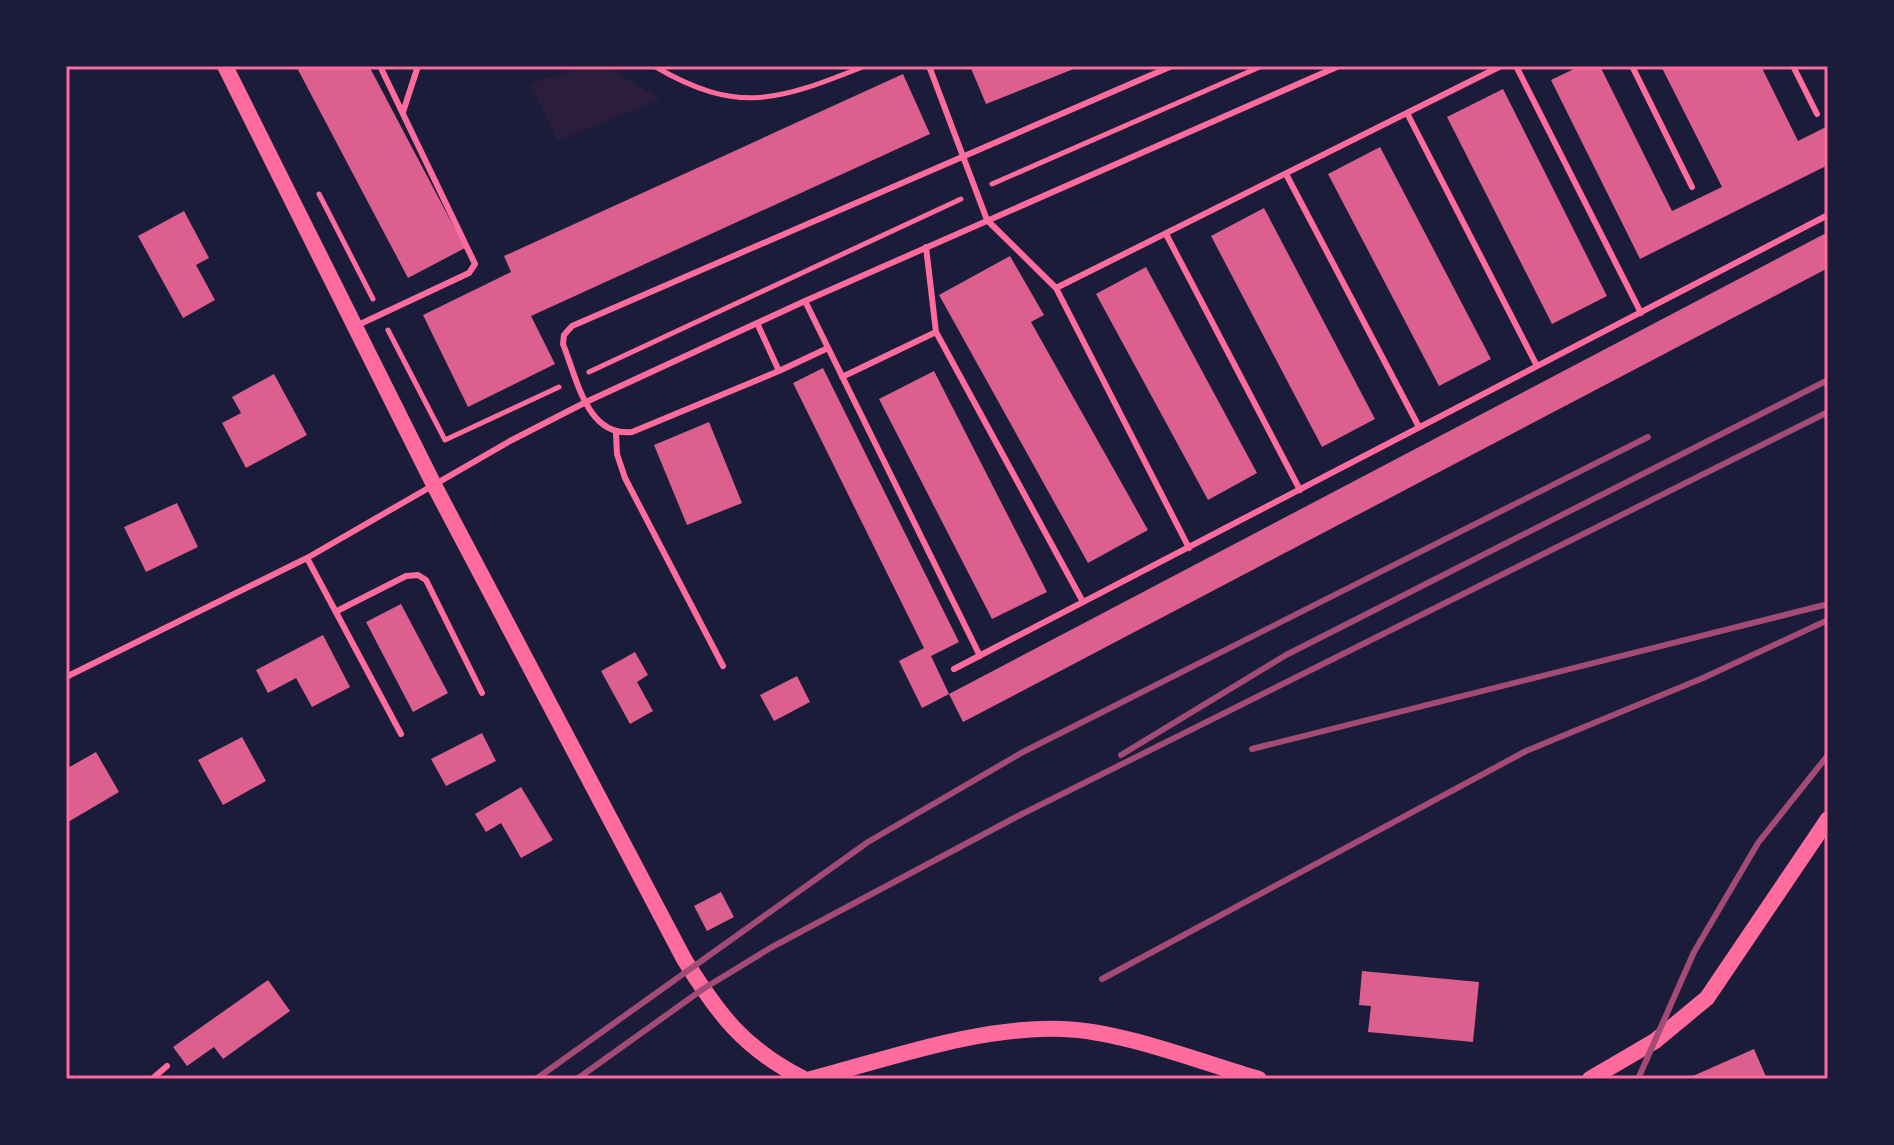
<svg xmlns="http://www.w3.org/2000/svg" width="1894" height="1145" font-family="Overpass,sans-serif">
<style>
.green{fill:#2a1e3b}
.building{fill:#dd5f8e}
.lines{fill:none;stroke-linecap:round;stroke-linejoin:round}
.path{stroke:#ff6b9d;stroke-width:5}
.service{stroke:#ff6b9d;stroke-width:6}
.secondary{stroke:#ff6b9d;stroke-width:16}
.rail{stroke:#a44b75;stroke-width:6}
.neatline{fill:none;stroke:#ff6b9d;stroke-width:3}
</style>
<rect width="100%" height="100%" fill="#1b1b3a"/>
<!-- green -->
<path class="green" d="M586,66H606L661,99L558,141L529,84Z"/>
<!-- building -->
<path class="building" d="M296,66H369L465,248L408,278Z
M970,66H1081L986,104Z
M1580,66H1600L1672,211L1722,187L1661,66H1761L1798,141L1828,126V165L1640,259L1551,80Z
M903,74L930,134L531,316L555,364L468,407L423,315L511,272L504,256Z
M1503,89L1607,296L1552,324L1447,117Z
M1380,147L1491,359L1439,386L1328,174Z
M1264,208L1375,419L1322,447L1211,236Z
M184,211L209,258L196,265L215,300L183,318L138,236Z
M1828,232V268L963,722L949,694Z
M1010,256L1044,315L1031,322L1148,530L1088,563L939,295Z
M1146,267L1257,473L1208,500L1096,294Z
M823,368L959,642L931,656L949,694L922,708L899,661L924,648L793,383Z
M934,371L1047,592L992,619L879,399Z
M274,374L307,435L246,468L222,423L241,413L232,397Z
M709,422L742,503L687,525L654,445Z
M177,503L198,547L146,572L124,527Z
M401,604L448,693L413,712L366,622Z
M323,635L350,687L312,707L296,678L268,693L256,670Z
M635,652L648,675L637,682L653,711L630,724L601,671Z
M797,676L810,702L774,721L760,695Z
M482,733L496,761L446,786L431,759Z
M242,737L266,781L223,805L198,760Z
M96,752L119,792L68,822L66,769Z
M521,787L553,840L521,858L501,823L486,832L475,814Z
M721,892L734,917L707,931L694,906Z
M1362,971L1479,982L1473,1042L1368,1032L1371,1006L1359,1005Z
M268,980L290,1011L223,1059L214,1047L187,1066L173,1047Z
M1754,1049L1767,1079H1686Z"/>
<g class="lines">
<!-- path -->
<path class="path" d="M654,66C739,116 779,100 865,66
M992,184L1262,66
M319,194L373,299
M388,330L445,440L559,387
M589,372L961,199"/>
<!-- service -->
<path class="service" d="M929,66L987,220L1056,288L1189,548
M1516,66L1641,313
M1632,66L1692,187
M1793,66L1817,114
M403,112L418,66
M1407,113L1537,366
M1286,174L1419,427
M1166,234L1300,490
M926,247L936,332L1083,602
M1056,288L1501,66
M805,301L980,656
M757,323L779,371L632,432C587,437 577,379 563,344L564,335L572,326L1172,66
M358,325L469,273L475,264L380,66
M779,371L828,348
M842,377L936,332
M616,434L617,454L625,478L723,666
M307,558L401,734
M337,611L406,576L418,575L426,580L482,693
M954,669L1828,215
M66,677L307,558L510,441L586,402L805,301L1339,66
M152,1079L167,1066"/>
<!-- secondary -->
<path class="secondary" d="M225,66L435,487L684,959C718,1014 744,1049 804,1079
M811,1079C892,1058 978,1026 1063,1029C1122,1031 1200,1062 1259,1079
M1590,1079L1655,1041L1707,998L1828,819"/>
<!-- rail -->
<path class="rail" d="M1252,749L1828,604
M1121,755L1286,655L1828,380
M1102,979L1526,751L1703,678L1828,620
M536,1079L868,842L1023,752L1648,437
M577,1079L703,989L772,947L1018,816L1828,412
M1638,1079L1694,952L1758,843L1828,755"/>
</g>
<!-- border -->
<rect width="1894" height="1145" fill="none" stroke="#1b1b3a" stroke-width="136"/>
<rect x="68" y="68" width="1758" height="1009" class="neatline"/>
</svg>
